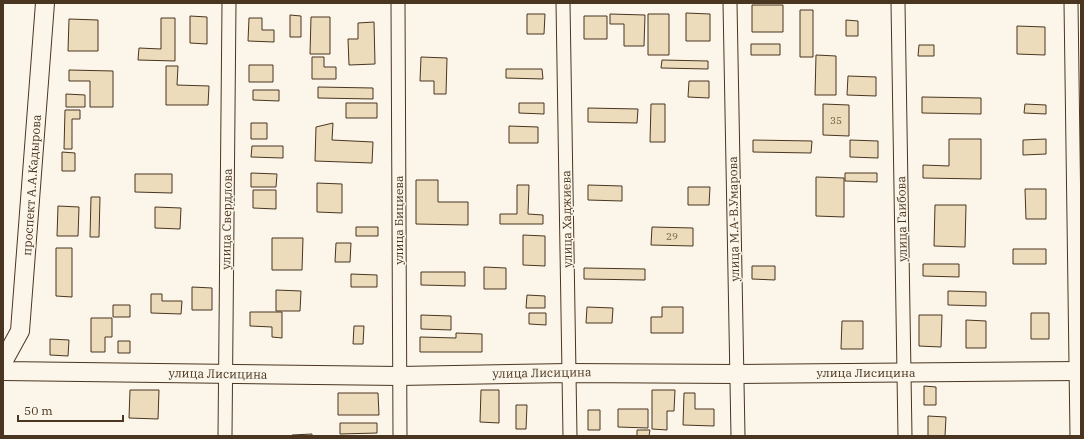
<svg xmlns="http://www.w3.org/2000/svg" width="1084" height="439" font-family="'IBM Plex Serif',serif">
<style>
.building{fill:#ecdcbc;stroke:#4a3520}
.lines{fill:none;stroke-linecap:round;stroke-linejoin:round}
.street-casing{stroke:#4a3520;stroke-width:15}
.secondary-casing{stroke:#4a3520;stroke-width:20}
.street{stroke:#fbf6e9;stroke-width:13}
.secondary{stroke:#fbf6e9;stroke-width:18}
.labels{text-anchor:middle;stroke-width:3;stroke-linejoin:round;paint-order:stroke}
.number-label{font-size:10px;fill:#725f47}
.street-label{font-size:12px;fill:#4a3520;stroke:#fbf6e9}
</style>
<rect width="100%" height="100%" fill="#fbf6e9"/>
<!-- building -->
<path class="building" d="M752,5H783V32H752Z
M800,10H813V57H800Z
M686,13L710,14V41H686Z
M527,14H545L544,34H527Z
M610,14L645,15L644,46H624V24H610Z
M648,14H669V55H648Z
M290,15L301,16V37H290Z
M190,16L207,17V44L190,43Z
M584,16H607V39H584Z
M311,17H330V54H310Z
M161,18H175V61L138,60L139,48L161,49Z
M249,18H262V30H274V42L248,41Z
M69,19L98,20V51H68Z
M846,20L858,21V36H846Z
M374,22L375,64L349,65L348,39H358V23Z
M1017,26L1045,27V55L1017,54Z
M751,44H780V55H751Z
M919,45H934V56H918Z
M816,55L836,56V95H815Z
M312,57H324V67H336V79H312Z
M421,57L447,58L446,94H434V81H420Z
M662,60L708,61V69L661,68Z
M249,65H273V82H249Z
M166,66H178L177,85L209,86L208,105H166Z
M506,69H542L543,79L506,78Z
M69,70L113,71V107H90V81H69Z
M848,76L876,77V96L847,95Z
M689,81H709V98L688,97Z
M318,87L373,88V99L318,98Z
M253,90H279V101L253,100Z
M66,94L85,95V107H66Z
M922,97L981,98V114L922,113Z
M346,103H377V118H346Z
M519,103H544V114L519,113Z
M651,104H665V142H650Z
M823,104L849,105V136L823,135Z
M1025,104L1046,105V114L1024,113Z
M588,108L638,109L637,123L588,122Z
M65,110H80V119H72V149H64Z
M251,123H267V139H251Z
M333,123L332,140L373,142L372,163L315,161L316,127Z
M509,126L538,127V143H509Z
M949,139H981V179L923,178V165L949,166Z
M1046,139V154L1023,155V140Z
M753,140L812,141L811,153L753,152Z
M850,140L878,141V158L850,157Z
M252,146H283V158L251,157Z
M62,152L75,153V171H62Z
M251,173L277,174L276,187H251Z
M845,173H877V182L845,181Z
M135,174H172V193L135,192Z
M816,177L844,178V217L816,216Z
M416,180H438V202H468V225L416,224Z
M317,183L342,184V213L317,212Z
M517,185H529L528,214L543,215V224H500V214H517Z
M588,185L622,186V201L588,200Z
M688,187H710L709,205H688Z
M1025,189H1046V219H1026Z
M253,190H276V209L253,208Z
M91,197H100L99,237H90Z
M935,205H966L965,247L934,246Z
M58,206L79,207L78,236H57Z
M155,207L181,208L180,229L155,228Z
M356,227H378V236H356Z
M652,227L693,228V246L651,245Z
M523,235L545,236V266L523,265Z
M272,238H303L302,270H272Z
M336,243H351L350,262H335Z
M56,248H72V297L56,296Z
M1013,249H1046V264H1013Z
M923,264H959V277L923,276Z
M752,266H775V280L752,279Z
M484,267L506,268V289H484Z
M584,268L645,269V280L584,279Z
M421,272H465V286L421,285Z
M351,274L377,275V287H351Z
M192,287L212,288V310H192Z
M276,290L301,291L300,311H276Z
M948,291L986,292V306L948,305Z
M151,294H162V301H182L181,314L151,313Z
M527,295L545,296V308H526Z
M113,305H130V317H113Z
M587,307L613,308L612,323H586Z
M662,307H683V333H651V317H662Z
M250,312H282V338L272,337V327L250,326Z
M529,313H546V325L529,324Z
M1031,313H1049V339H1031Z
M421,315L451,316V330L421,329Z
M919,315H942L941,347L919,346Z
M91,318H112V337H105V352H91Z
M966,320L986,321V348H966Z
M842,321H863V349H841Z
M354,326H364L363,344H353Z
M456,333L482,334V352H420V337L456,338Z
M50,339L69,340L68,356L50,355Z
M118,341H130V353H118Z
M924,386L936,387V405H924Z
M130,390H159L158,419L129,418Z
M481,390H499V423L480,422Z
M652,390H675L674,411H667V430L652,429Z
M338,393H378L379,415H338Z
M684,393H695V409H714V426L683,425Z
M516,405H527L526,429H516Z
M618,409H648V428L618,427Z
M588,410H600V430H588Z
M928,416L946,417L945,436H928Z
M340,423H377V433L340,434Z
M637,430H650L649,436H637Z
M312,434V436H292V435Z"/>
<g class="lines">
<!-- street casing -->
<g class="street-casing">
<path id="street" d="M398,3L400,436
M563,3L570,436
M730,3L738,436
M898,3L905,436
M1071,3L1077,436
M225,436L229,3"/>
</g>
<!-- secondary casing -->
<g class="secondary-casing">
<path id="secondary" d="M3,362L20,331L45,3
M3,371L399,376L569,373L737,374L1081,371"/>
</g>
<!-- street -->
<use href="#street" class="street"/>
<!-- secondary -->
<use href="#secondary" class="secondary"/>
</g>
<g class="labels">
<!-- number labels -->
<g class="number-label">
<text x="836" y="124">35</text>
<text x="672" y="240">29</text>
</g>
<!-- street labels -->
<g class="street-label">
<text transform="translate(32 185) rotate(-86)" y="4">проспект А.А.Кадырова</text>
<text transform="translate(227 219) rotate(-89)" y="4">улица Свердлова</text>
<text transform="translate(567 219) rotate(-91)" y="4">улица Хаджиева</text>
<text transform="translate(734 219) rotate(-91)" y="4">улица М.А-В.Умарова</text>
<text transform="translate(902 219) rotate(-91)" y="4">улица Гаибова</text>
<text transform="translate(399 220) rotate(-90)" y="4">улица Бициева</text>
<text transform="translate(542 373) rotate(-1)" y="4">улица Лисицина</text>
<text x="866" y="377">улица Лисицина</text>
<text transform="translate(218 374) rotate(1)" y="4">улица Лисицина</text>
</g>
</g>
<!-- border -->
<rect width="1084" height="439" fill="none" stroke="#4a3520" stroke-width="8"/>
<!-- scale -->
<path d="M18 415v6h105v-6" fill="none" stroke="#4a3520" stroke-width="2"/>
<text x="24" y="415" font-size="12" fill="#4a3520" stroke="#fbf6e9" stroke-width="3" paint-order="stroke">50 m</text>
</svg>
